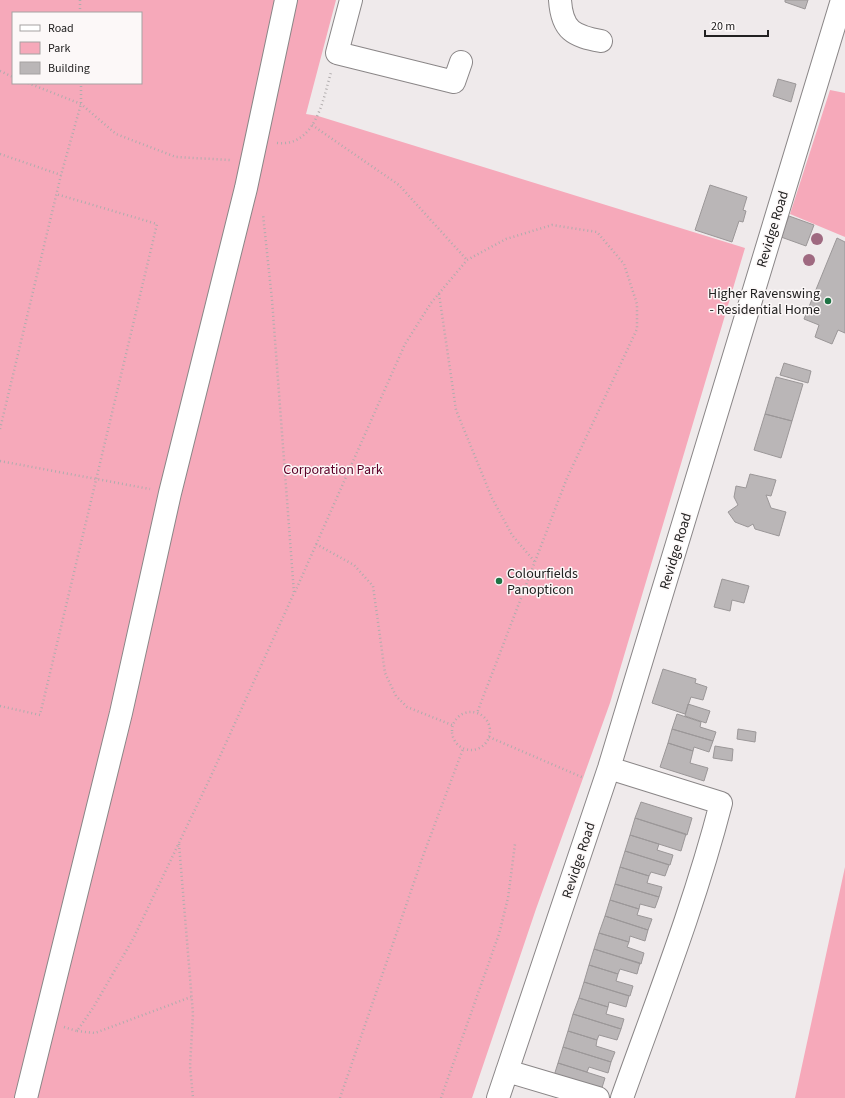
<svg xmlns="http://www.w3.org/2000/svg" width="845" height="1098" font-family="'Source Sans 3',sans-serif">
<style>
.green{fill:#f6a9ba;fill-rule:evenodd}
.building{fill:#bab6b7;stroke:#9b9798}
.lines{fill:none;stroke-linecap:round;stroke-linejoin:round}
.minor-casing{stroke:#8a8687;stroke-width:24}
.path{stroke:#b0acad;stroke-width:2.5;stroke-dasharray:1 3;stroke-linecap:butt}
.minor{stroke:#fff;stroke-width:22}
.tree{fill:#9f6980}
.poi-dot{fill:#1f7345;stroke:#fcf8f8;stroke-width:1.5}
.labels{text-anchor:middle;stroke-width:3;stroke-linejoin:round;paint-order:stroke}
.street-label{font-size:14px;fill:#222121;stroke:#fcf8f8}
.poi-label{font-size:14px;fill:#222121;stroke:#fcf8f8;text-anchor:end}
.park-label{font-size:14px;fill:#5d0028;stroke:#fcf8f8}
</style>
<rect width="100%" height="100%" fill="#efeaeb"/>
<!-- green -->
<path class="green" d="M0,0H336L306,114L318,116L745,248L610,703L536,909L472,1098H0ZM13,13H141V83H13Z
M830,90L845,93V237L790,214Z
M845,867V1098H795Z"/>
<!-- building -->
<path class="building" d="M785,0H808L805,9L785,2Z
M778,79L796,84L791,102L773,96Z
M710,185L747,197L743,210L746,211L743,222L739,221L732,242L695,230Z
M789,216L814,225L806,246L781,237Z
M837,238L845,242V333L838,330L832,344L815,337L819,325L804,319Z
M784,363L811,371L808,383L780,375Z
M776,377L803,384L792,421L765,414Z
M765,414L792,421L781,458L754,450Z
M750,474L776,480L771,496L766,495L771,508L786,512L779,536L755,529L753,524L748,527L735,522L728,512L738,505L734,497L736,486L746,488Z
M722,579L749,586L744,603L732,600L730,611L714,607Z
M663,669L696,679L695,683L707,687L703,700L691,697L685,714L652,703Z
M688,704L710,711L706,723L685,716Z
M677,714L701,722L700,727L716,732L713,741L672,729Z
M672,729L713,741L709,752L694,747L693,751L668,743Z
M738,729L756,732L755,742L737,739Z
M668,743L693,751L690,763L708,768L704,781L660,767Z
M715,746L733,749L732,761L713,758Z
M641,802L692,818L687,835L635,818Z
M635,818L686,834L681,851L630,835Z
M630,835L659,844L657,850L673,855L670,865L625,851Z
M625,851L669,865L665,876L651,872L649,876L620,867Z
M620,867L649,876L647,883L662,887L659,897L615,884Z
M615,884L659,897L655,908L640,904L639,909L610,900Z
M610,900L639,909L637,915L652,919L648,930L605,916Z
M605,916L648,930L645,941L630,936L629,942L599,933Z
M599,933L629,942L627,947L644,953L641,964L594,949Z
M594,949L640,963L637,974L620,969L618,974L589,965Z
M589,965L618,974L616,981L633,986L630,996L584,982Z
M584,982L629,996L626,1007L609,1002L608,1007L579,998Z
M579,998L608,1007L606,1014L624,1019L621,1029L573,1014Z
M573,1014L621,1029L617,1040L599,1035L597,1040L568,1031Z
M568,1031L597,1040L596,1046L615,1052L611,1062L563,1047Z
M563,1047L611,1062L608,1073L589,1067L587,1072L558,1063Z
M558,1063L605,1078L600,1094L553,1079Z"/>
<g class="lines">
<!-- minor casing -->
<g class="minor-casing">
<path id="minor" d="M351,0L337,53L454,82L461,62
M560,0C562,31 574,36 601,41
M609,768L721,803C695,904 657,1000 622,1098
M507,1071L598,1098
M26,1098L121,713L170,493L246,188L286,0
M498,1098L609,768L842,0"/>
</g>
<!-- path -->
<path class="path" d="M80,0V13
M0,71L13,77
M28,83L81,104L116,134L176,157L230,160
M312,125L399,185L467,260
M277,143C315,147 323,101 331,72
M0,154L61,175
M439,294L456,410L492,498L512,535L535,562
M0,429L61,175L81,104V83
M0,461L150,489
M316,544L354,565L373,586L385,673L396,696L407,707L452,725
M295,592L405,344L431,303L467,260L506,239L552,225L597,232L624,264L637,304V329L567,478L477,713
M0,706L40,715L157,224L56,194
M452 731a19 19 0 1 1 38 0a19 19 0 1 1-38 0Z
M489,737L584,778
M179,844L193,1014L190,1066L193,1098
M64,1027L77,1031L93,1008L133,939L211,776L294,593L272,300L263,214
M77,1031L95,1033L191,997
M340,1098L423,856L463,749
M441,1098L499,934L508,898L515,844"/>
<!-- minor -->
<use href="#minor" class="minor"/>
</g>
<!-- trees -->
<g class="tree">
<circle cx="817" cy="239" r="6"/>
<circle cx="809" cy="260" r="6"/>
</g>
<!-- markers -->
<g class="poi-dot">
<circle cx="828" cy="301" r="4"/>
<circle cx="499" cy="581" r="4"/>
</g>
<g class="labels">
<!-- street labels -->
<g class="street-label">
<text transform="translate(772 229) rotate(-73)" y="5">Revidge Road</text>
<text transform="translate(675 551) rotate(-73)" y="5">Revidge Road</text>
<text transform="translate(578 860) rotate(-72)" y="5">Revidge Road</text>
</g>
<!-- poi labels -->
<g class="poi-label">
<text x="820" y="298">Higher Ravenswing<tspan x="820" dy="16">- Residential Home</tspan></text>
<text x="507" y="578" text-anchor="start">Colourfields<tspan x="507" dy="16">Panopticon</tspan></text>
</g>
<!-- park labels -->
<g class="park-label">
<text x="333" y="474">Corporation Park</text>
</g>
</g>
<!-- legend -->
<rect x="12" y="12" width="130" height="72" fill="#fcf8f8" stroke="#a5a2a2"/>
<rect x="20" y="25" width="20" height="6" fill="#ffffff" stroke="#a5a2a2"/>
<text x="48" y="32" font-size="12" fill="#222121">Road</text>
<rect x="20" y="42" width="20" height="12" fill="#f6a9ba" stroke="#a5a2a2"/>
<text x="48" y="52" font-size="12" fill="#222121">Park</text>
<rect x="20" y="62" width="20" height="12" fill="#bab6b7" stroke="#a5a2a2"/>
<text x="48" y="72" font-size="12" fill="#222121">Building</text>
<!-- scale -->
<path d="M705 30v6h63v-6" fill="none" stroke="#222121" stroke-width="2"/>
<text x="711" y="30" font-size="12" fill="#222121" stroke="#fcf8f8" stroke-width="3" paint-order="stroke">20 m</text>
</svg>
